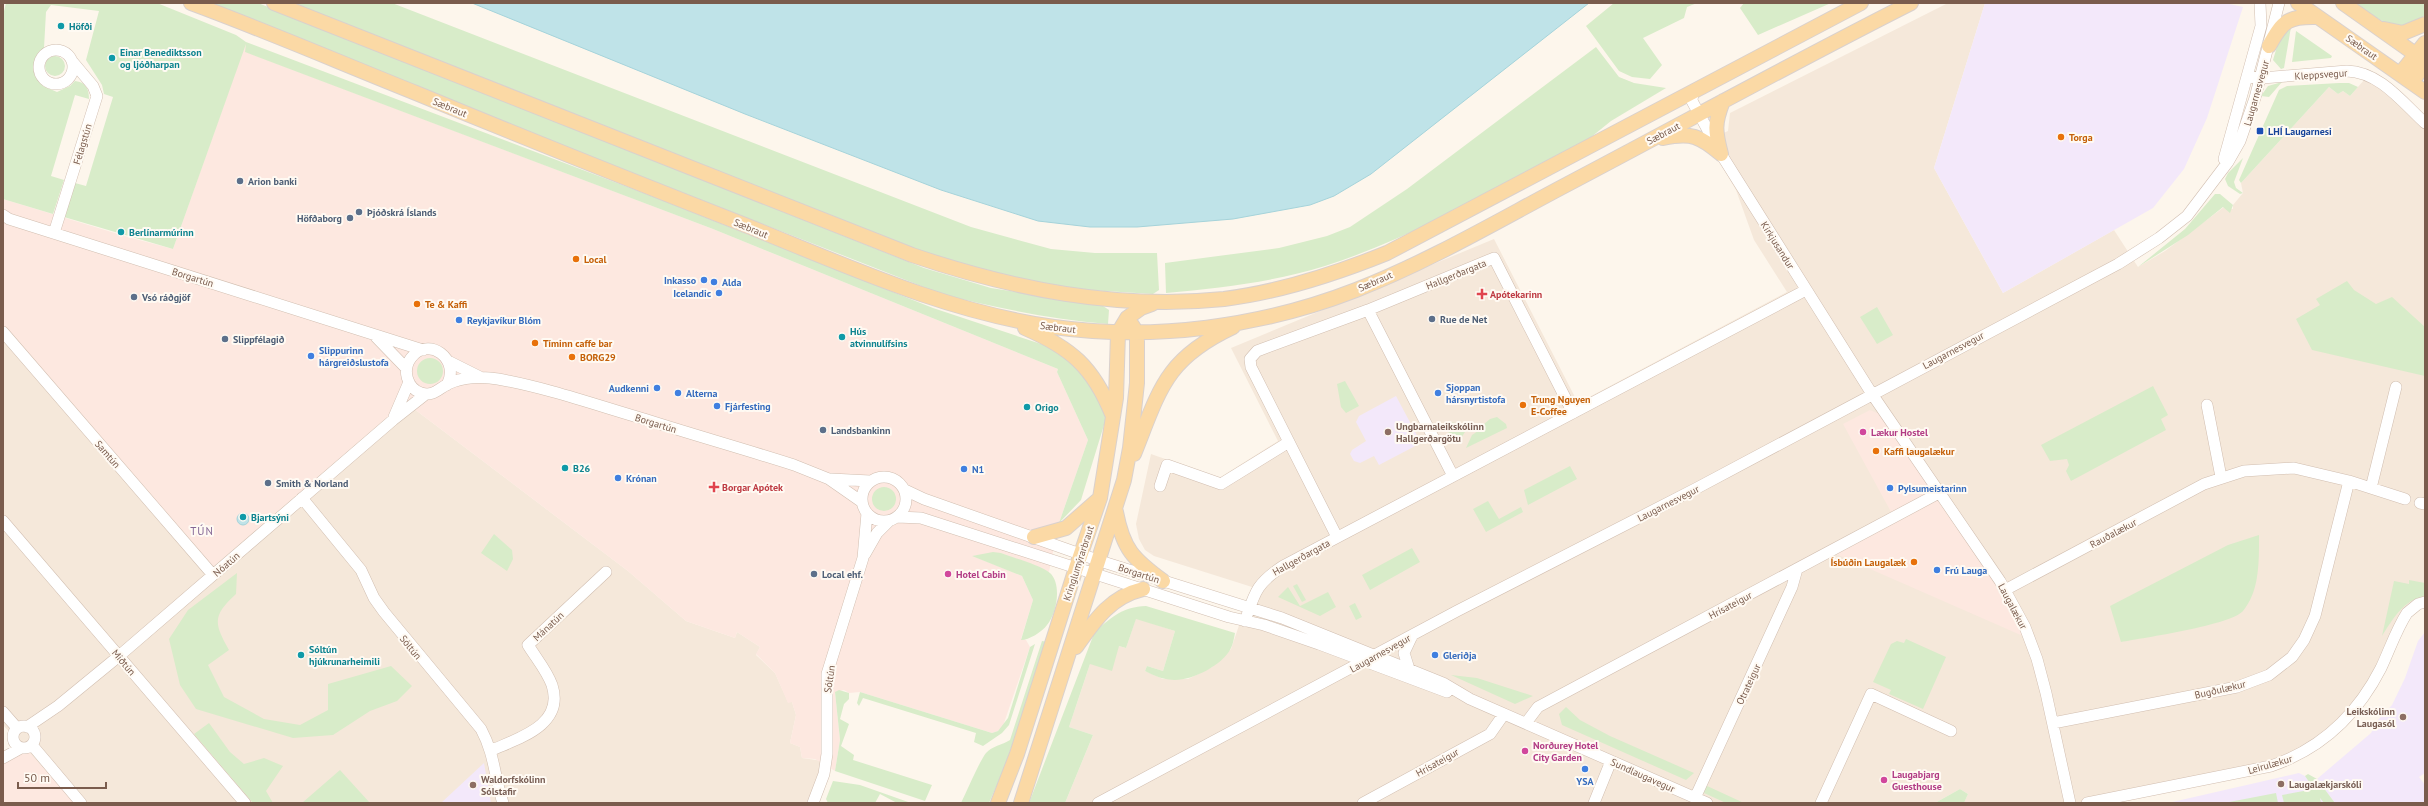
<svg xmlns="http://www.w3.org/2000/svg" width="2428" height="806" font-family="'PT Sans',sans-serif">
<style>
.residential{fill:#f5e8da}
.commercial{fill:#fde8e0}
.education{fill:#f3e8fa}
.green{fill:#d8ecc9}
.water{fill:#bfe3e8;stroke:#a5d3da}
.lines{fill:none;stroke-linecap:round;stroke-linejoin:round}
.minor-casing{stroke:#d1beb0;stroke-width:12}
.major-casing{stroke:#dad1cd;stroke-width:16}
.minor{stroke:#fff;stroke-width:11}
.major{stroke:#fbd9a5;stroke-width:14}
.culture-dot{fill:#0f9aa8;stroke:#fffaf3;stroke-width:1.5}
.transit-dot{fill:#1a4fb4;stroke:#fffaf3;stroke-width:1.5}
.food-dot{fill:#e8710a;stroke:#fffaf3;stroke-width:1.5}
.service-dot{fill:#5c6f8a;stroke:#fffaf3;stroke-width:1.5}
.shop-dot{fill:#3f7fe0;stroke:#fffaf3;stroke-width:1.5}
.health-dot{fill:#e0444e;stroke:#fffaf3;stroke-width:1.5}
.education-dot{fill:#8d6e63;stroke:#fffaf3;stroke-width:1.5}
.hotel-dot{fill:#d1479c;stroke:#fffaf3;stroke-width:1.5}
.labels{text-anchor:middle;stroke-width:4;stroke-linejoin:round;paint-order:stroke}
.culture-label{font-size:10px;font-weight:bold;fill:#0d838f;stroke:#fffaf3;text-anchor:start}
.street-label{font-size:10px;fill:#7a5c4d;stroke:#fffaf3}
.transit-label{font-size:10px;font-weight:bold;fill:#164399;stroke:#fffaf3;text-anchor:start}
.food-label{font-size:10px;font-weight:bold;fill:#c56008;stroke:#fffaf3;text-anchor:start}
.service-label{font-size:10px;font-weight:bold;fill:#4e5e75;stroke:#fffaf3;text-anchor:start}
.shop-label{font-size:10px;font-weight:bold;fill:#366cbe;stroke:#fffaf3;text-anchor:start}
.health-label{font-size:10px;font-weight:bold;fill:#be3a42;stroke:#fffaf3;text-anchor:start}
.education-label{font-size:10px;font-weight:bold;fill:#785e54;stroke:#fffaf3;text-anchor:start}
.hotel-label{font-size:10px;font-weight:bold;fill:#b23c85;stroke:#fffaf3;text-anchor:start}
.neighbourhood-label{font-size:11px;letter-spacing:1px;fill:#846695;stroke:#fffaf3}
</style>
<rect width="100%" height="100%" fill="#fdf6ec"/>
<!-- residential -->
<path class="residential" d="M1948,3H1985L1934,168L2003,293L2114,230L2138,267L2165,251L2224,207L2233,209V205L2243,193L2241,183L2329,87L2338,94L2343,91L2350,96L2365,79L2378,85L2425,125V603L2409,614L2372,687L2298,758L2095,803H1964L1968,794L1960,789L1935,803H1065L1093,735L1069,727L1090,664L1119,646L1126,648L1136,618L1175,631L1163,671L1147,666L1145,671L1163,679H1188L1212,667L1231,649L1252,587L1154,556L1145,550L1139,539L1136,524L1151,454L1219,478L1278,441L1231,348L1494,239L1578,403L1787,292L1754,240L1736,190L1707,140L1728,131L1730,113Z
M3,329L213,566L405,402L628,571L686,621L735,638L737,632L760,647L756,655L775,673L788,702H792L796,715L790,743L800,747L802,758L823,761L815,788L807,803H75L3,725Z"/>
<!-- commercial -->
<path class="commercial" d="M246,42V52L713,229L1058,369L1057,372L1088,440L1059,523L1049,572L1001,553L973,556L1022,576L1033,600L1021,639L1026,640L1030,647L1003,726L998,731L992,733L860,692L849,693L844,690L835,692L840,740L835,771L815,759L802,758L800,747L790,743L796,715L792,702L788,703L775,673L756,654L760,647L737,632L735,638L686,621L628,571L405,402L213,567L3,329V199L128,237L173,249Z
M1870,410L1882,415L2003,592L2023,636L1836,554L1896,521L1843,424Z
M19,751H28L75,803H3V764Z"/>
<!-- education -->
<path class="education" d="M1985,3H2225L2243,7L2207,118L2184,169L2153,208L2003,293L1934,168Z
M1396,396L1421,443L1379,465L1374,456L1360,463L1354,461L1350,454L1352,450L1366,441L1356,422L1359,416Z
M2425,632V773L2419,777L2425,785V803H2335L2317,779L2371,733L2377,721L2392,705L2405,678L2418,641Z
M484,763L491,803H441Z
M2299,773L2305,776L2324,803H2168Z"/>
<!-- green -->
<path class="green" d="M6,3H157L236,35L246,42L646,194L933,308L1050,347L1077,367L1108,412L1081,500L1059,523L1088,440L1057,372L1058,369L713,229L245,52L246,44L173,249L64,217L75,183L86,186L113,97L104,94L102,85L86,60L99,11L51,5L46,12L44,48L36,58L33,67L35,76L43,86L57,92L70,86L75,81C86,82 89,89 89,99L75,95L51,176L64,180L53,214L3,199V15Z
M199,3H258L924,268L991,288L1103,306L1109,310L1108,324C1050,319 995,308 939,293Z
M293,3H392L971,227L1051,249L1095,253H1157L1159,290L1153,294L1073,289L1011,279L899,244Z
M1614,3H1697L1687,7L1684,18L1643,38L1662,65L1650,79L1632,77L1619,71L1586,26Z
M1744,3H1831L1758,35L1740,8Z
M2354,3H2425V15C2397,38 2380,19 2354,3Z
M2291,27L2284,68L2281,69L2273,60L2281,33Z
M2296,31L2332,56L2331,58L2292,62Z
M1596,47L1619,77L1634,83L1666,88L1611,121L1585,142C1500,186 1416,237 1325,266C1273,282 1220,288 1166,293L1165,263L1279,248L1327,236L1350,227L1407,189Z
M45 66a10 10 0 1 1 20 0a10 10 0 1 1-20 0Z
M2282,82L2269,97L2261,96L2268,86Z
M2339,83H2349L2358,87L2350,96L2343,91L2338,94L2329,87L2241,183L2239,180L2279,90L2287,86Z
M2243,158L2234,182L2236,188L2243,193L2240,194L2228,186L2225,179L2228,173Z
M2215,194H2220L2233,205L2230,213L2223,207L2188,235L2138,267L2185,229Z
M2347,281L2354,290L2376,304L2392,297L2425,327V376L2312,350L2296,319L2320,305L2316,299Z
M1877,307L1893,335L1877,344L1860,317Z
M417 371a13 13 0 1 1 26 0a13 13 0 1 1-26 0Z
M1345,381L1359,406L1346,413L1341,407L1337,384Z
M2153,386L2168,415L2161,419L2166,430L2071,481L2066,471L2069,465L2067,459L2050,461L2041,445Z
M1497,417L1506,424L1507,428L1466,448L1472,435L1478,431L1479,424H1484L1490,419Z
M1448,422L1456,423L1459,430L1465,432L1457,444L1454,443L1445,425Z
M1570,466L1577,479L1528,505L1524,490Z
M872 499a12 12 0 1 1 24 0a12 12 0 1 1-24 0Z
M1488,501L1499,519L1521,507L1523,512L1486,532L1473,509Z
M494,534L512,550L513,559L507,571L481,553Z
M2259,535C2259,560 2260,591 2243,611C2231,625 2143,638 2121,642L2110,606L2228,545Z
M1412,548L1420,562L1370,590L1362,575Z
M993,552L1001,553C1013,558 1041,565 1050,573C1062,584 1057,613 1047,625C1042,632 1029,640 1021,640L1033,600L1022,576L972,556Z
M237,573L236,594C212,616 214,623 229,650L208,665L224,697L264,719L300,725L328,710V684L391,666L412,686L397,701L370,711L333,735L293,738L196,709L180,685L169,639L188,610Z
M2409,580L2425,583V596C2403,600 2393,619 2382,636L2394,581L2409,584Z
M1297,584L1306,600L1302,602L1293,586Z
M1288,587L1300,606L1328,592L1336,607L1320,616L1278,597Z
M1355,603L1362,617L1356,620L1349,606Z
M1146,606L1235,633C1234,638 1233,644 1231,648C1223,665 1193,680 1175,680C1165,680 1154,676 1145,671L1147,666L1163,671L1175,631L1136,619L1126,648L1119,646L1112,671L1090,664L1069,727L1093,735L1065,803H1029L1095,631C1114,616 1122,607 1146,606Z
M1906,639L1946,657L1923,709L1889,694L1891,690L1873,682L1891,644L1897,641L1904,643Z
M1042,641L1048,642L1003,771L989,803H961C967,791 979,762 986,753C992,746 1002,745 1010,740Z
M1035,644L1009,725L1002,733L983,746L974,742L976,733L863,698L859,706L857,703L860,692L992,733L998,731L1008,718L1030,647Z
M1451,675L1477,678L1533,696L1515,704Z
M839,690L849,693V699L844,704L840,719L849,724L841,746L854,755L853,760L932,785L925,801L835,771L840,740L835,692Z
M1566,707L1580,720L1610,736L1694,773L1686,780L1562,725L1559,714Z
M209,723L230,752L244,764L264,758L283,766L266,791L273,803H253L194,734Z
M340,770L370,803H302Z
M2308,774L2317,779L2335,803H2324L2320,798L2321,803H2284L2282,795L2314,789L2305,776Z
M833,781L860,785L911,803H897L880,794L875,803H828L826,799Z
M1705,785L1744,803H1726L1704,793Z
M1960,789L1968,794L1964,803H1935Z
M2276,793L2278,803H2224Z"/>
<!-- water -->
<path class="water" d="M472,3H1589L1371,174L1334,196L1310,205L1233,219L1137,227H1090L1038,221L941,190L745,114Z
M237 519a6 6 0 1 1 12 0a6 6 0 1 1-12 0Z"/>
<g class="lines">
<!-- minor casing -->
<g class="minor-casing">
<path id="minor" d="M39 67a17 17 0 1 1 34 0a17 17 0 1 1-34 0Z
M2247,77L2262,78L2347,71C2380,72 2402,102 2425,123
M1693,92L1692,101L1721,154L1872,394L2000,581L2025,627L2037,659L2046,693L2070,803
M2224,159L2261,26L2260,3
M3,215L9,219L423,350
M54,233L97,96L93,86L72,61
M1368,310L1453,476
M3,332L213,575
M376,337L406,368
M448,361L480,377
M447,385C461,359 428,335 411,358C402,370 407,388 421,393C433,397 438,389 448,384C462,377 483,376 498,379C548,388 596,405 644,419C694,435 744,449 794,465L829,479L862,502
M2207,405L2221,477
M394,417L409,382
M862 499a22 22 0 1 1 44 0a22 22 0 1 1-44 0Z
M831,479L870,481
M1160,486L1167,465L1221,484L1289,442
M2371,488L2396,387
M905,490L924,499L1100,561L1282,618L1443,683L1470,699L1707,803
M302,498L361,570L374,598L384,612L481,729C495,755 494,776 503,803
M2420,503L2425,504
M897,517L921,518L1229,617L1264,625L1319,644L1447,692
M3,521L245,803
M1337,537L1251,367L1250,359L1257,351L1368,310L1494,258L1573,413
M865,554L877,533L889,521
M2005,590L2204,484L2244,471L2294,468L2349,481L2405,499
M1245,621C1255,592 1256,584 1283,566L1806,290
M1409,669L1404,653L1412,636
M3,712L17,728
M1526,723L1538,707L1939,493
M2053,723L2237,687L2269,675L2292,657L2304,640L2315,616L2349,481
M13 737a11 11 0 1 1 22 0a11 11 0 1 1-22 0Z
M27,727L58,706L119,656L393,420L426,394
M32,745L81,803
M492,750C519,738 565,725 552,685C547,671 536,658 528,645L606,572
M3,758L21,748
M1695,798L1792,587L1797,569
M813,803L824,774L827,754V674L863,558L867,513
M1098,803L1457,611L1697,488L2118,264L2159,238L2187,216L2228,162L2240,141L2255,98L2279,3
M1363,803L1490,734L1504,714
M1594,803L1611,761
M1821,803L1871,694L1951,731
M2087,803L2271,766C2321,749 2357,715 2381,668C2390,649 2396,630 2407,613L2418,604L2425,602"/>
</g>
<!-- major casing -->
<g class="major-casing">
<path id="major" d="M191,3C267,31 341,63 416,93C525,138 635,182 745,225C845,265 946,312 1054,327C1154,341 1261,327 1356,290C1428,262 1496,222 1564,186C1680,125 1794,62 1911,3
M274,3L912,255C1013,289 1116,310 1224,299C1280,292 1335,274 1387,253L1861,3
M2298,3L2425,92
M2343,3L2425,61
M2384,29L2403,33L2425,24
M2269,46C2283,20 2289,16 2318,17
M2400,74L2425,43
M2412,82L2425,64
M1663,138C1691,132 1700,136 1721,154
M1721,154C1715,131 1714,124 1723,101
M1025,328C1071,348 1093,367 1112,414
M1134,454C1160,389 1165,359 1233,327
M1116,512C1123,549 1133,559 1163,581
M1034,537L1066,528L1099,499
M1076,647C1095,620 1110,597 1143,589
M998,803L1017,754L1076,568L1100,498L1116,398L1118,333L1127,318L1141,308L1152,304
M1021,803L1124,480L1130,448L1137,383V333L1132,325"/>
</g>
<!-- minor -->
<use href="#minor" class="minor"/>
<!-- major -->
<use href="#major" class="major"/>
</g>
<!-- markers -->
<g class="culture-dot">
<circle cx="61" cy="26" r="4"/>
<circle cx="112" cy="58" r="4"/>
<circle cx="121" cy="232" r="4"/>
<circle cx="842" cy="337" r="4"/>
<circle cx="1027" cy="407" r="4"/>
<circle cx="565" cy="468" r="4"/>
<circle cx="243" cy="517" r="4"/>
<circle cx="301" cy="655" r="4"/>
</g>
<rect class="transit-dot" x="2256" y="127" width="8" height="8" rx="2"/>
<g class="food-dot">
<circle cx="2061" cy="137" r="4"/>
<circle cx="576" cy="259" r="4"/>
<circle cx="417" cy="304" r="4"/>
<circle cx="535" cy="343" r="4"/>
<circle cx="572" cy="357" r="4"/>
<circle cx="1523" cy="405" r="4"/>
<circle cx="1876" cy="451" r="4"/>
<circle cx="1914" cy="562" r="4"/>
</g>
<g class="service-dot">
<circle cx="240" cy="181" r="4"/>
<circle cx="359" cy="212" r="4"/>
<circle cx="350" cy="218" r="4"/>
<circle cx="134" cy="297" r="4"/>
<circle cx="1432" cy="319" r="4"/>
<circle cx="225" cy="339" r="4"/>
<circle cx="823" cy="430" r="4"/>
<circle cx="268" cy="483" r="4"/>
<circle cx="814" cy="574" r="4"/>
</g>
<g class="shop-dot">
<circle cx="704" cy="280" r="4"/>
<circle cx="714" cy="282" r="4"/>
<circle cx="719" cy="293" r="4"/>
<circle cx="459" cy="320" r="4"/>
<circle cx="311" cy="356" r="4"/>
<circle cx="657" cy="388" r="4"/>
<circle cx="678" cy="393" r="4"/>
<circle cx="1438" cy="393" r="4"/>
<circle cx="717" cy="406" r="4"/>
<circle cx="964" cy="469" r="4"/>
<circle cx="618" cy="478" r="4"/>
<circle cx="1890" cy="488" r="4"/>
<circle cx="1937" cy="570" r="4"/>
<circle cx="1435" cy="655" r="4"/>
<circle cx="1585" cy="769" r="4"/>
</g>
<g class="health-dot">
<path d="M1480 288h4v4h4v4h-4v4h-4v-4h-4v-4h4z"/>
<path d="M712 481h4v4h4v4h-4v4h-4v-4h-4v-4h4z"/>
</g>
<g class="education-dot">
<circle cx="1388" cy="432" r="4"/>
<circle cx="2403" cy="717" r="4"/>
<circle cx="2281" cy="784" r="4"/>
<circle cx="473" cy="785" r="4"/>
</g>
<g class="hotel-dot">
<circle cx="1863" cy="432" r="4"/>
<circle cx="948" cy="574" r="4"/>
<circle cx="1525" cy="751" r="4"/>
<circle cx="1884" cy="780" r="4"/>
</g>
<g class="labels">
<!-- culture labels -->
<g class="culture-label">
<text x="69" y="30">Höfði</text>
<text x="120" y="56">Einar Benediktsson<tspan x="120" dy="12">og ljóðharpan</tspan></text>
<text x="129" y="236">Berlínarmúrinn</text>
<text x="850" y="335">Hús<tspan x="850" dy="12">atvinnulífsins</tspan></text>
<text x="1035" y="411">Origo</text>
<text x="573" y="472">B26</text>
<text x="251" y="521">Bjartsýni</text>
<text x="309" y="653">Sóltún<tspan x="309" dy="12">hjúkrunarheimili</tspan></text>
</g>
<!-- street labels -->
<g class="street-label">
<text transform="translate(2362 47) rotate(35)" y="4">Sæbraut</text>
<text transform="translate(2321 74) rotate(-4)" y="4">Kleppsvegur</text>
<text transform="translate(2256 93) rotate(-74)" y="4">Laugarnesvegur</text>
<text transform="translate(450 107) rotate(22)" y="4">Sæbraut</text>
<text transform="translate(1663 133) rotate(-28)" y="4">Sæbraut</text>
<text transform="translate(82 144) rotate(-73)" y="4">Félagstún</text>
<text transform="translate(751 228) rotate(22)" y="4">Sæbraut</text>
<text transform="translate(1778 245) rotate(58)" y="4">Kirkjusandur</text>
<text transform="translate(1456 274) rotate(-22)" y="4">Hallgerðargata</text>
<text transform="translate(193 277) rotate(17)" y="4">Borgartún</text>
<text transform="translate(1375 281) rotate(-24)" y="4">Sæbraut</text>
<text transform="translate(1058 327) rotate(7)" y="4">Sæbraut</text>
<text transform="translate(1953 350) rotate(-28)" y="4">Laugarnesvegur</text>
<text transform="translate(656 423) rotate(17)" y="4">Borgartún</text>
<text transform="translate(108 454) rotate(49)" y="4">Samtún</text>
<text transform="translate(1668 503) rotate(-27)" y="4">Laugarnesvegur</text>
<text transform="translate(2113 533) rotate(-28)" y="4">Rauðalækur</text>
<text transform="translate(1301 557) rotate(-29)" y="4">Hallgerðargata</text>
<text transform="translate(1078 563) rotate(-72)" y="4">Kringlumýrarbraut</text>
<text transform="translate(226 564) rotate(-41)" y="4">Nóatún</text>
<text transform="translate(1139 573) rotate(18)" y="4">Borgartún</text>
<text transform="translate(1730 605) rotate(-28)" y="4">Hrísateigur</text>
<text transform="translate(2013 606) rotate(62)" y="4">Laugalækur</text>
<text transform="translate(548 626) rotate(-43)" y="4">Mánatún</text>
<text transform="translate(411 647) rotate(51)" y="4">Sóltún</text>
<text transform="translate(1380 653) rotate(-29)" y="4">Laugarnesvegur</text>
<text transform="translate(124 662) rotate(50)" y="4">Miðtún</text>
<text transform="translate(829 679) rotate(-82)" y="4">Sóltún</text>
<text transform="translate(1748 684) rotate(-65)" y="4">Otrateigur</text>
<text transform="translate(2220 689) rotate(-13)" y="4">Bugðulækur</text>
<text transform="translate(1437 762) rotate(-29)" y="4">Hrísateigur</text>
<text transform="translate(2270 764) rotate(-16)" y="4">Leirulækur</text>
<text transform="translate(1643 775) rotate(24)" y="4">Sundlaugavegur</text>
</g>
<!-- transit labels -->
<g class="transit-label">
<text x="2268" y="135">LHÍ Laugarnesi</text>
</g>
<!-- food labels -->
<g class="food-label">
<text x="2069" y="141">Torga</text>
<text x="584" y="263">Local</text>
<text x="425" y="308">Te &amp; Kaffi</text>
<text x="543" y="347">Tíminn caffe bar</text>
<text x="580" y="361">BORG29</text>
<text x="1531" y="403">Trung Nguyen<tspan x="1531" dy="12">E-Coffee</tspan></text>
<text x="1884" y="455">Kaffi laugalækur</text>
<text x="1906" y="566" text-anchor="end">Ísbúðin Laugalæk</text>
</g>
<!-- service labels -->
<g class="service-label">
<text x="248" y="185">Arion banki</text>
<text x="367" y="216">Þjóðskrá Íslands</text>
<text x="342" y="222" text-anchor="end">Höfðaborg</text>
<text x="142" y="301">Vsó ráðgjöf</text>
<text x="1440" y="323">Rue de Net</text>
<text x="233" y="343">Slippfélagið</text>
<text x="831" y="434">Landsbankinn</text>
<text x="276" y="487">Smith &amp; Norland</text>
<text x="822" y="578">Local ehf.</text>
</g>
<!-- shop labels -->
<g class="shop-label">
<text x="696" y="284" text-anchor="end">Inkasso</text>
<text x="722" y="286">Alda</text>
<text x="711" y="297" text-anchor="end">Icelandic</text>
<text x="467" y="324">Reykjavíkur Blóm</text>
<text x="319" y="354">Slippurinn<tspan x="319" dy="12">hárgreiðslustofa</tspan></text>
<text x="1446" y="391">Sjoppan<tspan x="1446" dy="12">hársnyrtistofa</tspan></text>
<text x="649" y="392" text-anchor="end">Audkenni</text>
<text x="686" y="397">Alterna</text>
<text x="725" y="410">Fjárfesting</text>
<text x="972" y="473">N1</text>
<text x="626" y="482">Krónan</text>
<text x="1898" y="492">Pylsumeistarinn</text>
<text x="1945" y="574">Frú Lauga</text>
<text x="1443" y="659">Gleriðja</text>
<text x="1585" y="785" text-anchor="middle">YSA</text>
</g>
<!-- health labels -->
<g class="health-label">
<text x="1490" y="298">Apótekarinn</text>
<text x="722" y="491">Borgar Apótek</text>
</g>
<!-- education labels -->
<g class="education-label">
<text x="1396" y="430">Ungbarnaleikskólinn<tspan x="1396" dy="12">Hallgerðargötu</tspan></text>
<text x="2395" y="715" text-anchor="end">Leikskólinn<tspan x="2395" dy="12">Laugasól</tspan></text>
<text x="481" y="783">Waldorfskólinn<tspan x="481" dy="12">Sólstafir</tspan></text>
<text x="2289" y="788">Laugalækjarskóli</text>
</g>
<!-- hotel labels -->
<g class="hotel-label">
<text x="1871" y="436">Lækur Hostel</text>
<text x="956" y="578">Hotel Cabin</text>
<text x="1533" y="749">Norðurey Hotel<tspan x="1533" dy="12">City Garden</tspan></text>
<text x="1892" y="778">Laugabjarg<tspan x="1892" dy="12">Guesthouse</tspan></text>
</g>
<!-- neighbourhood labels -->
<g class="neighbourhood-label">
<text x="202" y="535">TÚN</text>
</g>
</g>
<!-- border -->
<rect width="2428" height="806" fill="none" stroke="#7a5c4d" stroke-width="8"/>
<!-- scale -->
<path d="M18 782v6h88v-6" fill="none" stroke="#7a5c4d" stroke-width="2"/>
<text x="24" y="782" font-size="12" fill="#7a5c4d" stroke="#fffaf3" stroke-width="3" paint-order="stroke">50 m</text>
</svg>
